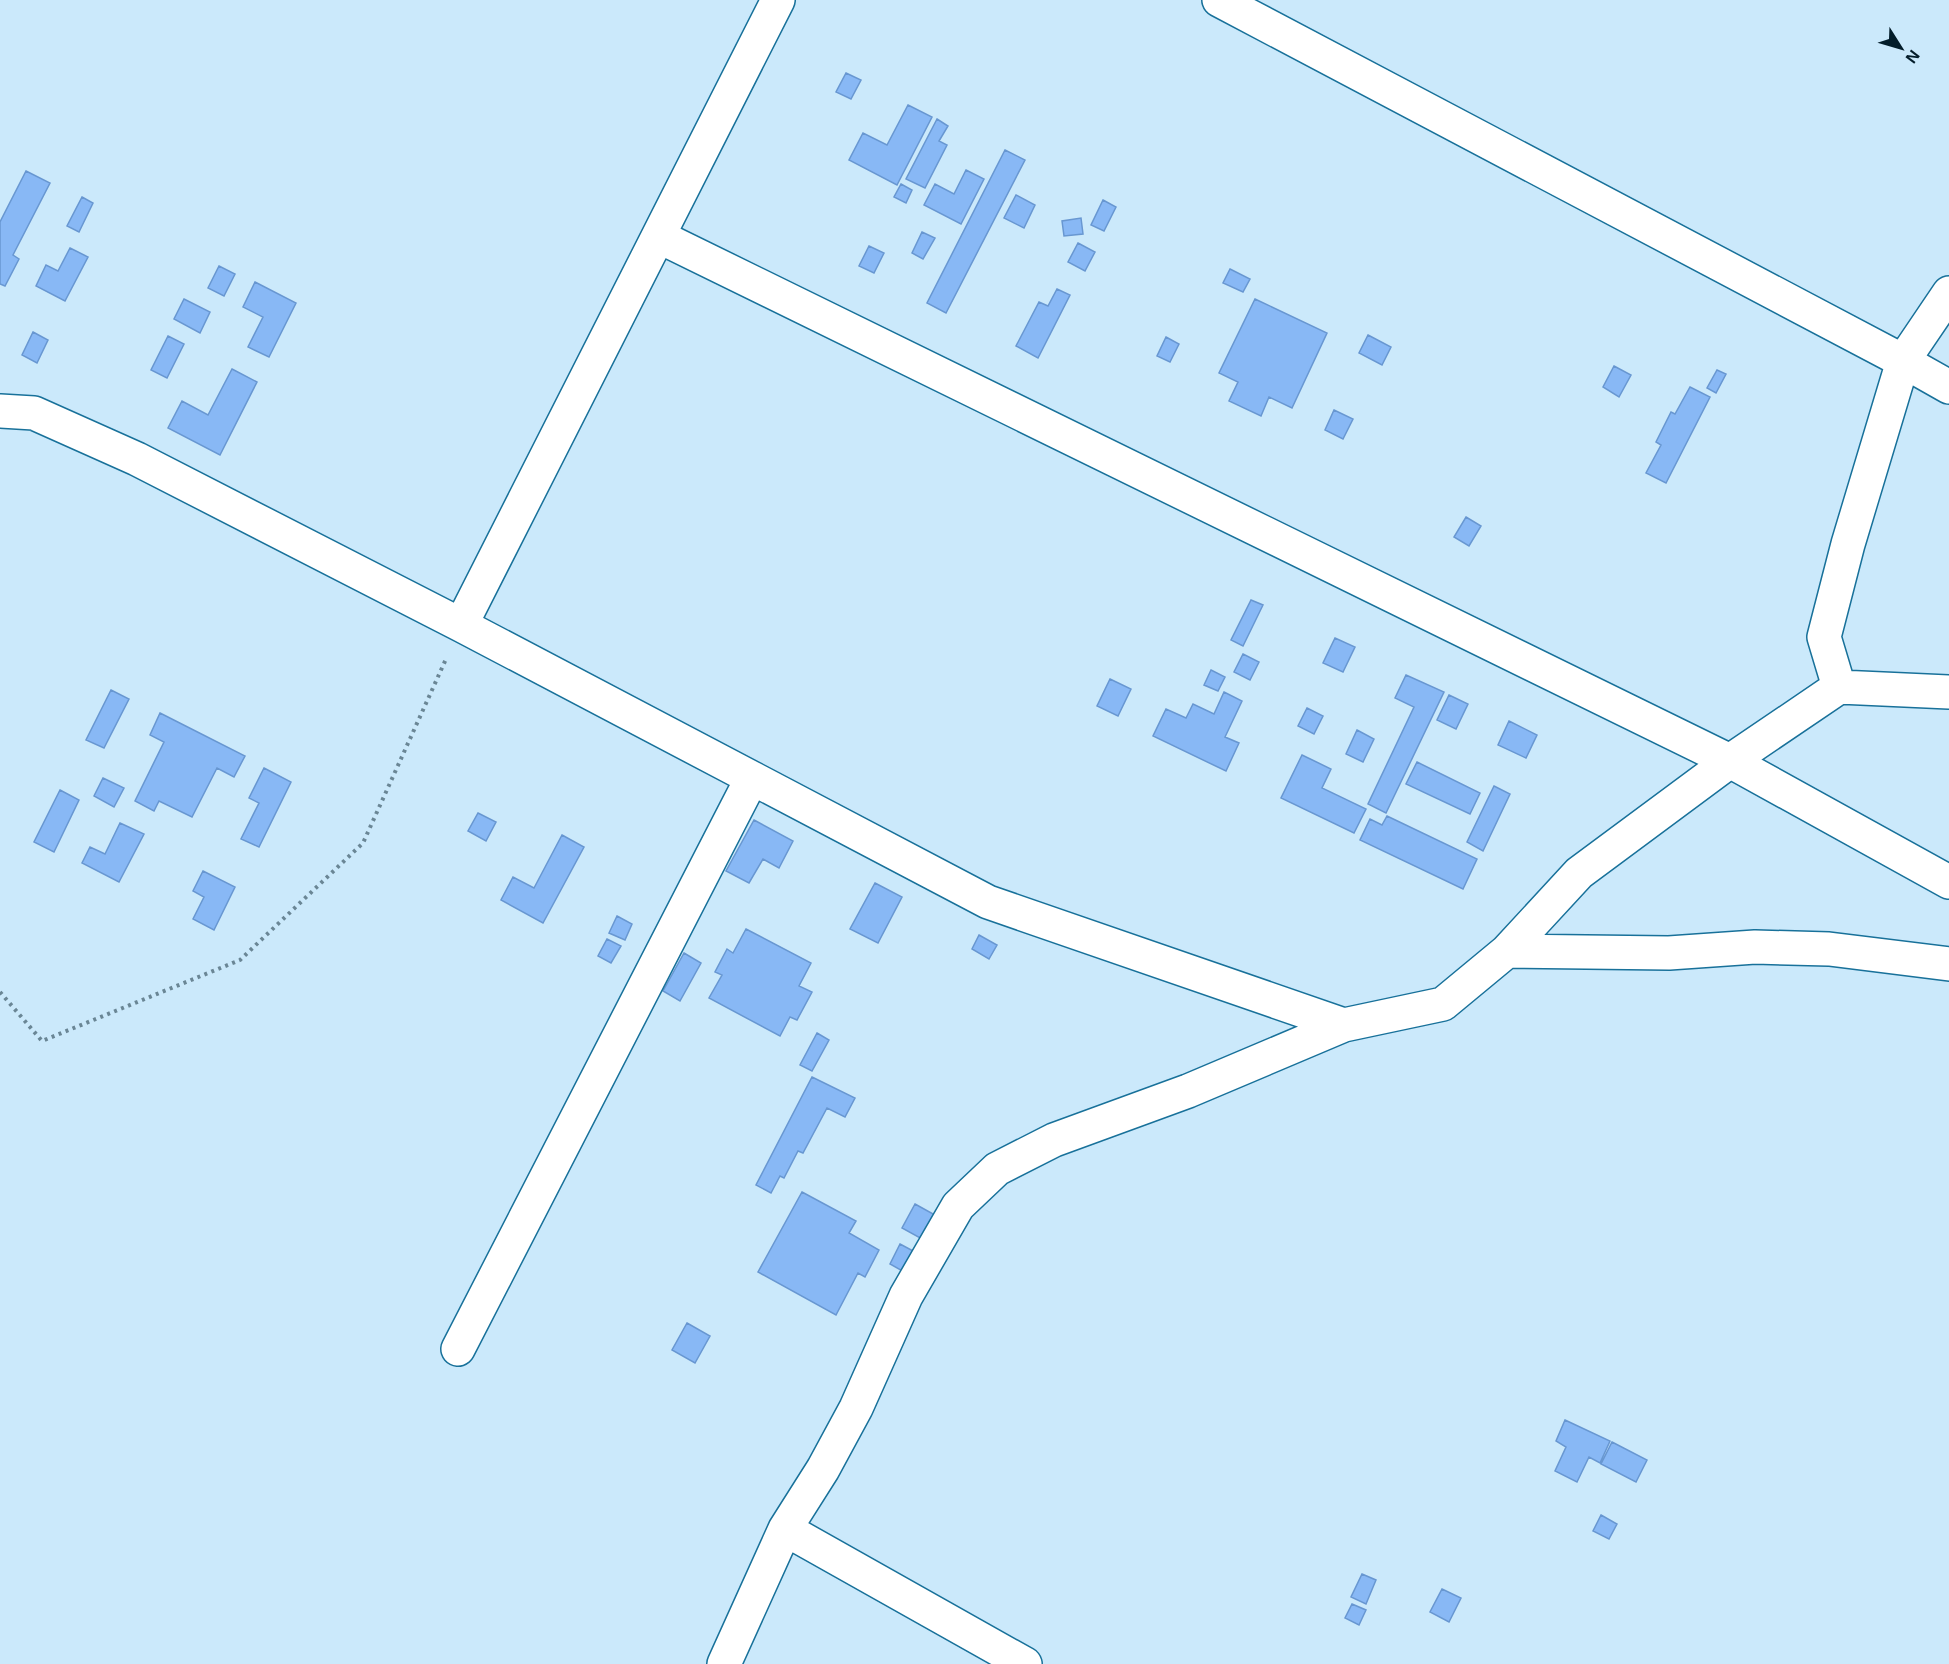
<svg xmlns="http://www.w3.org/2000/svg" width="1949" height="1664" font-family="Arial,sans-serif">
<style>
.building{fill:#88b8f5;stroke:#6897d1;stroke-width:1.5}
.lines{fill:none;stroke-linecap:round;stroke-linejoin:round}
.minor-casing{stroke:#18719a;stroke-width:36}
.path{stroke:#6a8695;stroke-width:4;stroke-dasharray:3 4.5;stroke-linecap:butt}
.minor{stroke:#fff;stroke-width:33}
</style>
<rect width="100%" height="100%" fill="#cbe9fb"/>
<!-- building -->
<path class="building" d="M846,73L861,80L851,99L836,92Z
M908,105L932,117L897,185L849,160L863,133L887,145Z
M937,119L948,126L939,141L947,145L925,188L906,179Z
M1005,150L1025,160L946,313L927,303Z
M966,170L984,179L961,224L924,205L935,184L954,194Z
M26,171L50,183L13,255L19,259L5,286L0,284V222Z
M901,184L912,190L906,203L894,197Z
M1016,195L1035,205L1024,228L1004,218Z
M82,197L93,203L79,232L67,226Z
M1103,200L1116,207L1104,231L1091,225Z
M1081,218L1083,234L1064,236L1062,221Z
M922,232L935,238L923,259L912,253Z
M1078,243L1095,252L1085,271L1068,262Z
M869,246L884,253L874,273L859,266Z
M70,248L88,257L65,301L36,286L46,265L58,271Z
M219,266L235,274L224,296L208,288Z
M1230,269L1250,279L1243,292L1223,283Z
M255,282L296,303L269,357L248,347L263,317L243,307Z
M1057,289L1070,295L1038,358L1016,346L1039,302L1048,306Z
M184,299L210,312L200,333L174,319Z
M1255,299L1327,333L1292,408L1269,397L1261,416L1229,401L1238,382L1219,373Z
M33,332L48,340L37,363L22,355Z
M1368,335L1391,347L1382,365L1359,353Z
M168,336L184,344L167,378L151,370Z
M1166,337L1179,344L1170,362L1157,356Z
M1614,366L1631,375L1619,397L1603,387Z
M232,369L257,382L220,455L168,428L182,401L208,415Z
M1717,370L1726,374L1716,393L1707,388Z
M1690,387L1710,397L1666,483L1646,473L1661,445L1656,442L1671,412L1675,414Z
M1334,410L1353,419L1343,439L1325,430Z
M1466,517L1481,526L1469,546L1454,537Z
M1251,600L1263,605L1243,646L1231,640Z
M1335,638L1355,647L1343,672L1323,663Z
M1243,654L1259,662L1250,680L1234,672Z
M1211,670L1225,677L1218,691L1204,685Z
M1406,675L1444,692L1386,813L1368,804L1414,707L1395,698Z
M1110,679L1131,689L1118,716L1097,706Z
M111,690L129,699L104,748L86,740Z
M1224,692L1242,701L1225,737L1239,743L1226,771L1153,736L1166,709L1186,718L1193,704L1214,714Z
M1449,695L1468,704L1456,729L1437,720Z
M1307,708L1323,716L1314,734L1298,726Z
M160,713L245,756L234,777L217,768L192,817L159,801L154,811L135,801L164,742L150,735Z
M1509,721L1537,735L1526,758L1498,745Z
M1357,730L1374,739L1363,762L1346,754Z
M1302,755L1331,769L1322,788L1366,809L1354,833L1281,798Z
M1417,762L1480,793L1470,814L1406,784Z
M264,768L291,782L259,847L241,839L259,803L249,798Z
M103,778L124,788L114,807L94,796Z
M1494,786L1510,794L1483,851L1467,842Z
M60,790L79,800L54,852L34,842Z
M478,813L496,822L486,841L468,831Z
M1387,816L1477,859L1463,889L1360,840L1370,819L1382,825Z
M754,820L793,841L779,868L763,859L749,883L726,871Z
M120,823L144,834L119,882L82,863L90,847L105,854Z
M562,835L584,847L543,923L501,900L513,877L534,888Z
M203,871L235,887L214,930L193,919L204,897L193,891Z
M875,883L902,897L878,943L850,929Z
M617,916L632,924L625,940L609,933Z
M746,929L811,963L799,986L812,992L797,1020L790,1017L780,1036L709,998L722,975L715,972L727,949L733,953Z
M979,935L997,945L989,959L972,949Z
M607,939L621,946L611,963L598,956Z
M684,953L701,963L680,1001L663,991Z
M817,1033L829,1040L812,1071L800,1065Z
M812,1077L855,1098L845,1117L827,1108L803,1153L798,1151L784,1178L780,1176L771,1193L756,1185Z
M802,1192L856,1221L849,1233L879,1250L865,1277L858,1273L836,1315L758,1272Z
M915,1204L935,1215L922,1239L902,1228Z
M900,1244L917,1253L906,1273L890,1264Z
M687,1323L710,1336L695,1363L672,1350Z
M1565,1420L1610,1441L1600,1463L1589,1457L1577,1482L1555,1471L1566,1447L1556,1441Z
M1612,1442L1647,1460L1636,1482L1601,1464Z
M1601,1515L1617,1524L1609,1539L1593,1531Z
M1362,1574L1376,1580L1366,1604L1351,1597Z
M1442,1589L1461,1598L1449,1622L1430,1612Z
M1352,1604L1366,1610L1359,1625L1345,1618Z"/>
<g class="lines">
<!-- minor casing -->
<g class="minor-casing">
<path id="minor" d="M1219,0L1903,361L1949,387
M660,237L1730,761L1949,882
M0,411L34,413L137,459L461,625L988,902L1344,1025
M461,625L778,0
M1839,687L1824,637L1848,544L1903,361L1949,293
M1507,951L1669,953L1755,947L1829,949L1949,964
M458,1349L752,778
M785,1529L1025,1664
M724,1664L785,1529L823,1469L856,1408L906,1296L958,1206L997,1169L1054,1140L1188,1091L1344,1025L1443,1004L1507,951L1579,873L1730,761L1839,687L1949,692"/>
</g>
<!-- path -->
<path class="path" d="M0,992L42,1041L240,960L363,843L446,659"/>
<!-- minor -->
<use href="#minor" class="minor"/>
</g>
<!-- north arrow -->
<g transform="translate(1901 48) rotate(127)" stroke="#cbe9fb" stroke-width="4.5" paint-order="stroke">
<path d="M0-4.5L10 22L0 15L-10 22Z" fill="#031d2a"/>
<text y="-9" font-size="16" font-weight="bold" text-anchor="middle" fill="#031d2a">N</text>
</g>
</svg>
